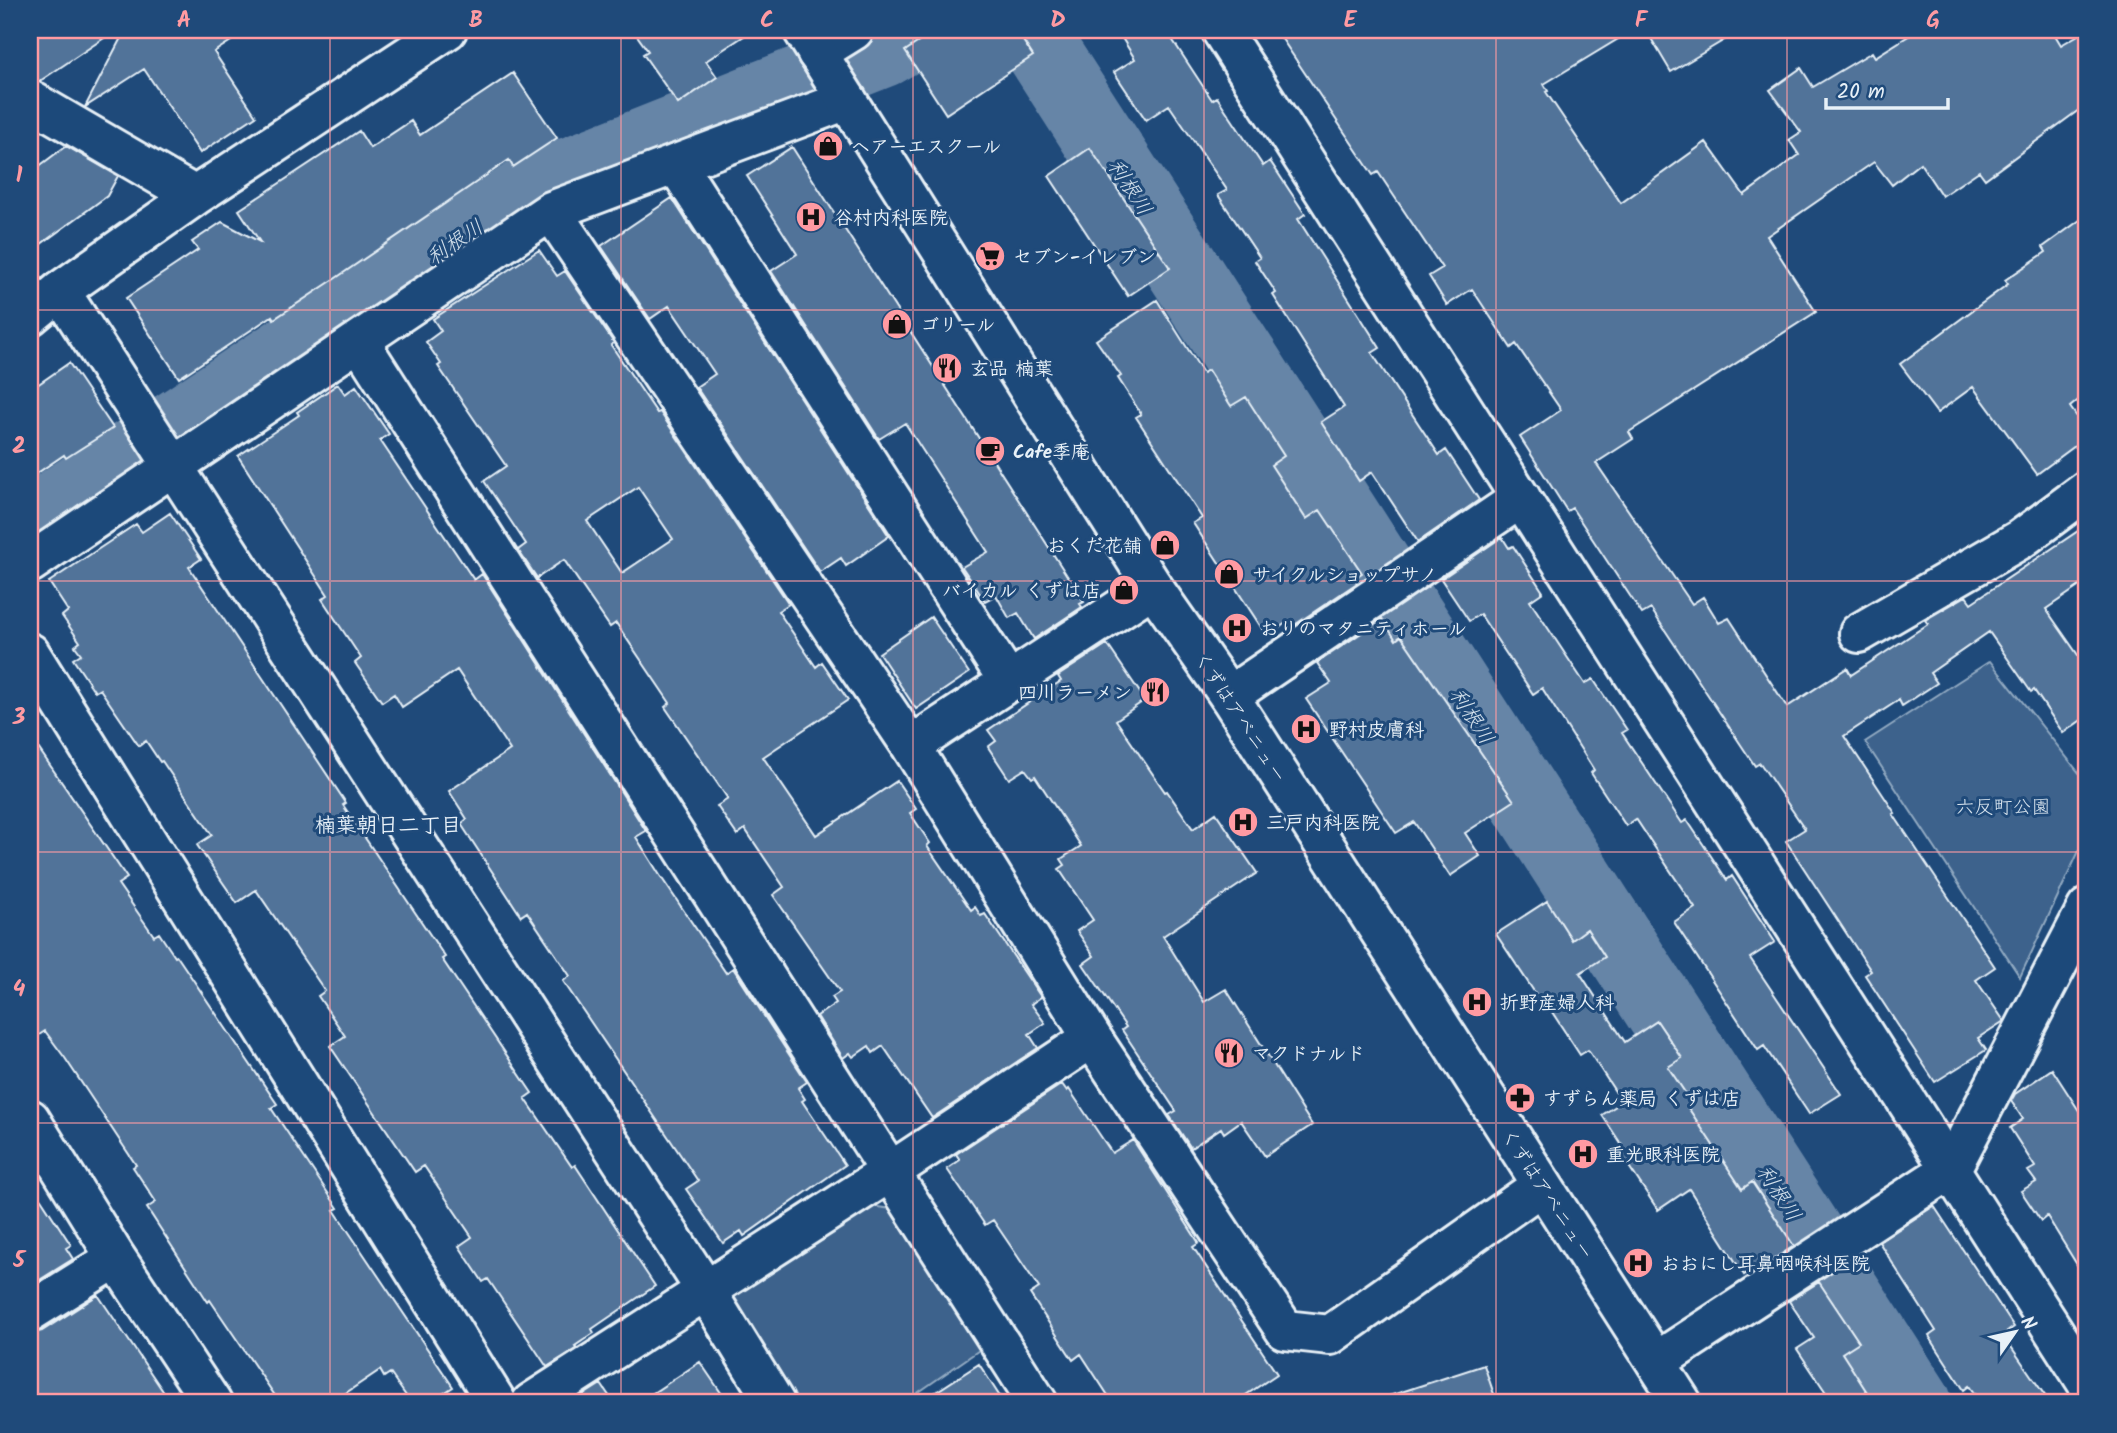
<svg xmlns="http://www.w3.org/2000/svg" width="2117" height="1433" font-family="Kalam,'Klee One',sans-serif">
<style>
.green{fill:#3c628c;stroke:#92aac2;stroke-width:2}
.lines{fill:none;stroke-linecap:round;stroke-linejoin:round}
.river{stroke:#6685a7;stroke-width:74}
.building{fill:#517399;stroke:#e8f1f8;stroke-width:2;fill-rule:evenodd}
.street-casing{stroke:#e8f1f8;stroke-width:44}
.secondary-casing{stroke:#e8f1f8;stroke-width:44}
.street{stroke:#1f4a7a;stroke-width:38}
.secondary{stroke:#1f4a7a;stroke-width:38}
.grid{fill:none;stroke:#ff9aa2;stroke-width:2;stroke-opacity:0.55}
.labels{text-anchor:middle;stroke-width:6;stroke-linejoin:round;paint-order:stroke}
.poi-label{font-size:19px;font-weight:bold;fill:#e8f1f8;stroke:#1f4a7a;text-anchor:start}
.street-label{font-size:19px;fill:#e8f1f8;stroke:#1f4a7a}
.park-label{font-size:19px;fill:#d7e3ed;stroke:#1f4a7a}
.water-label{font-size:21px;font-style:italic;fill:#d4e1ec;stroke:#1f4a7a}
.neighbourhood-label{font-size:21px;font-weight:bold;fill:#e8f1f8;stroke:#1f4a7a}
.neatline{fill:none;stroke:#ff9aa2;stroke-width:2.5}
.grid-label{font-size:23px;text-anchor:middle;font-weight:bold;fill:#ff9aa2}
</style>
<rect width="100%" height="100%" fill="#1f4a7a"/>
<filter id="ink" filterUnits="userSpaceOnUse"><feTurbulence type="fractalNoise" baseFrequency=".0143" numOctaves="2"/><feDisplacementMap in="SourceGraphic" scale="14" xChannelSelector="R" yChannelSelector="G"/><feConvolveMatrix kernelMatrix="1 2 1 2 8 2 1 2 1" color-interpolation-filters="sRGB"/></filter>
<g filter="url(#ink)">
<!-- green -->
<path class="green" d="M1990,661L2087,783V834L2020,977L1865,742Z
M870,1206L899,1210L985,1346L903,1403H786L728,1317L734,1295Z"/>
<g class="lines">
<!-- river -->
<path class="river" d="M1029,30L1915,1403
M30,524L538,187L883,50L917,30"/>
</g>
<!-- building -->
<path class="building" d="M30,30H116L40,81L30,78Z
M125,30H248L214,52L256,116L200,153L144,69L85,107Z
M633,30H753L706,61L717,77L678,104L643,54L648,51Z
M937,30H1016L1033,56L946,114L905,51Z
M1117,30H1166L1212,100L1217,97L1263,166L1270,161L1305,214L1298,219L1380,348L1372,353L1439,455L1446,450L1479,500L1418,542L1372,472L1359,481L1321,422L1344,407L1273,295L1276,293L1255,261L1260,258L1218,195L1227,190L1169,105L1146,120L1114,72L1135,59Z
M1276,30H1633L1544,84L1548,91L1546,92L1621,203L1706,142L1744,195L1799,155L1789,140L1801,132L1770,90L1801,68L1813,87L1872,52L1875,57L1918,30H2052L2061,45L2087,30V104L1985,179L1979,171L1942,196L1920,163L1892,185L1874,162L1767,236L1816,312L1629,432L1633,439L1596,463L1692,604L1703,597L1719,623L1729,618L1787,707L1847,668L1851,675L1928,624L1925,620L1966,596L1971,603L2087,525V581L2046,609L2087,668V716L2063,733L2034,690L2031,692L1989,632L1930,673L1937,683L1902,706L1899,700L1844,736L1895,813L1893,814L1995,967L1976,980L2004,1021L1978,1038L1986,1050L1935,1082L1865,975L1871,971L1786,841L1805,829L1760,763L1755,766L1651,609L1642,614L1572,508L1567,511L1520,437L1561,410L1516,344L1511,348L1472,289L1447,305L1429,276L1442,268L1378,172L1373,175Z
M1646,30H1741L1671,72Z
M513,73L557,138L513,167L509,160L333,280L274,319L272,316L179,378L126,298L198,250L192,242L222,222L260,242L239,210L359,131L370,148L411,121L420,135Z
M66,146L118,176L107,196L30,252V173Z
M792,147L1084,602L1080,604L1082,607L1034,639L1018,613L1009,618L996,595L985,601L962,567L988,552L905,423L879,439L771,271L797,254L747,176Z
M1090,148L1170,268L1128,296L1049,176Z
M672,198L889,536L846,566L841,558L820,572L696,387L715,374L669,306L650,319L601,246Z
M2087,215V393L2070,407L2087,431V437L2037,474L1973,387L1937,413L1900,364L2008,284L2005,280L2046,252L2043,247Z
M539,250L557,276L565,271L614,343L611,345L657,413L660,412L789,604L778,611L816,667L822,662L848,700L763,757L816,835L897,781L916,809L910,813L930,843L927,846L971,910L975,907L981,916L985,914L1041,997L1031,1004L1045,1023L1029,1034L1038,1048L932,1118L883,1046L873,1053L869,1046L853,1057L850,1053L843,1058L817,1016L836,1003L832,997L840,992L773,895L784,887L745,829L737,835L717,806L728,799L665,707L670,703L616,623L610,627L564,560L537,578L518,550L526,544L484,481L506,466L438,366L441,364L426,342L441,331L433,319ZM638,487L673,539L622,573L587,521Z
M1157,300L1203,373L1208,370L1231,406L1246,397L1284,456L1271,465L1306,519L1320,510L1362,573L1354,578L1357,583L1293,626L1289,621L1267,636L1193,523L1202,518L1136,417L1141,414L1118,378L1121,376L1096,340Z
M69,363L113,428L66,458L64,455L30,478V390Z
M338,384L345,394L356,386L389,434L380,440L474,580L482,574L646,831L636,837L661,877L726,973L733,968L807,1082L798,1088L805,1099L802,1101L845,1165L744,1236L741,1231L723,1243L686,1189L698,1181L563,981L570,976L527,912L521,916L461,824L467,819L449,791L510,750L457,670L402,707L394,694L382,702L355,663L361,658L322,599L328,595L238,456L299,415L297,412Z
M170,513L201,559L189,567L346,803L343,805L445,957L442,959L532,1093L525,1098L572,1167L575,1165L655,1286L592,1329L594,1333L575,1346L577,1348L547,1367L488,1279L483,1282L459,1246L472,1237L424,1166L415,1172L330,1046L345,1036L318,996L325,991L256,890L237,903L197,845L212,835L162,761L160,762L146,741L139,746L100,689L95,692L73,659L81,654L75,646L80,642L62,616L68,611L49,582L136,524L142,532Z
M1502,537L1509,548L1513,546L1543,592L1530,601L1585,684L1593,679L1627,730L1622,733L1682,823L1687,820L1727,880L1732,876L1775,942L1750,958L1841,1094L1809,1114L1764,1046L1758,1050L1674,922L1695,908L1636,819L1626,826L1591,773L1594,770L1542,688L1533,694L1480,614L1469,621L1441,579Z
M931,617L969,673L916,709L879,653Z
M1382,619L1396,640L1401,636L1514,801L1465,833L1480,856L1450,876L1414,822L1396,833L1306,699L1331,683L1317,663Z
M1107,644L1145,700L1116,720L1165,792L1167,791L1193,829L1216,813L1257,873L1163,936L1204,1002L1226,989L1312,1125L1265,1156L1241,1121L1224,1133L1221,1128L1191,1148L1169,1115L1176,1111L1122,1030L1126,1027L1083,964L1094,956L1077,931L1093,920L1059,869L1065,865L1061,859L1081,846L1035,776L1032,778L1025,769L1009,779L988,747L996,741L988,730L1061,681L1058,676Z
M30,736L127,878L118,884L154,936L159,933L175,957L177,956L277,1104L271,1108L338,1208L334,1210L453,1387L429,1403H411L390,1373L384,1377L380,1370L331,1403H280L210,1300L208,1302L147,1208L156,1202L133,1167L136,1165L65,1058L45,1031L30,1041Z
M1547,901L1572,940L1587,929L1605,957L1580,973L1625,1042L1657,1021L1682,1058L1668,1067L1692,1103L1687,1106L1742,1189L1752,1182L1794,1246L1766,1264L1764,1262L1744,1275L1689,1189L1658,1210L1622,1156L1627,1153L1602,1115L1622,1102L1588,1050L1580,1055L1550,1009L1547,1011L1496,934Z
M2052,1069L2087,1123V1281L2047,1216L2041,1221L2021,1191L2036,1182L2028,1171L2035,1167L2010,1128L2023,1119L2011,1101L2015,1094Z
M1062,1084L1067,1091L1069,1089L1112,1153L1133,1140L1199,1243L1193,1247L1277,1374L1234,1403H1113L1081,1354L1073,1360L1030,1294L1039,1288L993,1220L985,1225L947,1169L960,1160L956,1154Z
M30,1182L71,1245L66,1248L73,1259L30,1286Z
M1934,1206L2014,1327L2003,1335L2050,1403H1981L1969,1386L1964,1390L1929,1336L1936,1331L1879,1242Z
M1819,1282L1859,1342L1842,1353L1874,1403H1833L1797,1349L1814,1338L1789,1301Z
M98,1295L171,1403H30V1334L42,1331Z
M700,1362L728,1403H638Z
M979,1364L1004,1403H919Z
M1484,1365L1497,1403H1387L1386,1397Z
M601,1384L614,1403H571Z"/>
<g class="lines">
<!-- street casing -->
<g class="street-casing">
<path id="street" d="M1221,30L2087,1383
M817,53L854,30
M30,100L195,196
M676,164L1009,682
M551,211L911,746L1092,1038L1285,1330L1330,1335L1542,1185
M60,291L706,1291L775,1403
M30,316L60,291L195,196L447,30
M359,341L1038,1403
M30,563L551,211L847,100
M1859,633L2021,539L2087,490
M30,653L497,1403
M1229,696L1521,498
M911,746L1153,587
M30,1119L116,1258L212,1403
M30,1312L116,1258
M1656,1362L1951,1169L2087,908
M531,1403L890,1172L1092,1038"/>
</g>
<!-- secondary casing -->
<g class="secondary-casing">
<path id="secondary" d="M803,30L1153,587L1229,696L1682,1403"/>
</g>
<!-- street -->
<use href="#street" class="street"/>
<!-- secondary -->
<use href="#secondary" class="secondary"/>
</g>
</g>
<!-- grid -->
<path class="grid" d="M330,30V1403M621,30V1403M913,30V1403M1204,30V1403M1496,30V1403M1787,30V1403M30,310H2087M30,581H2087M30,852H2087M30,1123H2087"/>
<!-- icons -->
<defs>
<g id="shop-disc" transform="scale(1.575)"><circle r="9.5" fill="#ff9aa2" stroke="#1f4a7a"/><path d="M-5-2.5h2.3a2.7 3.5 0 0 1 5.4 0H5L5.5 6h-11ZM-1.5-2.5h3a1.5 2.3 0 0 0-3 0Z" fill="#111"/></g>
<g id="hospital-disc" transform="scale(1.575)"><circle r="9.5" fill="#ff9aa2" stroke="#1f4a7a"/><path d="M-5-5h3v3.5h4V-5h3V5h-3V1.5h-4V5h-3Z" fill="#111"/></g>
<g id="supermarket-disc" transform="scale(1.575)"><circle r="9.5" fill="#ff9aa2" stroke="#1f4a7a"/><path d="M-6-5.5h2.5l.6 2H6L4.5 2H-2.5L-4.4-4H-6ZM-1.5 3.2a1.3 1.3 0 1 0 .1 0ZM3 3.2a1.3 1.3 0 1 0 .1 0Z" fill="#111"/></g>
<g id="restaurant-disc" transform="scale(1.575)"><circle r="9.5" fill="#ff9aa2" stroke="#1f4a7a"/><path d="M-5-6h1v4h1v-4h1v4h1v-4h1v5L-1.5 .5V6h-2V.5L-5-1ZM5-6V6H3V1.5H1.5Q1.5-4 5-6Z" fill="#111"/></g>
<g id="cafe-disc" transform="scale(1.575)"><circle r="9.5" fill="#ff9aa2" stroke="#1f4a7a"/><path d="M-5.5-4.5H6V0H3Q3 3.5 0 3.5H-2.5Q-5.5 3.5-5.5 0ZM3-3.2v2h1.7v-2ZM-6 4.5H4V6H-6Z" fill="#111"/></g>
<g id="pharmacy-disc" transform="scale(1.575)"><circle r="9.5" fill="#ff9aa2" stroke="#1f4a7a"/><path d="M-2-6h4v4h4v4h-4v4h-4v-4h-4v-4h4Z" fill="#111"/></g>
</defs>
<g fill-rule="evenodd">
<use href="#shop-disc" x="828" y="146"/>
<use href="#hospital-disc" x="811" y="217"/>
<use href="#supermarket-disc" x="990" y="256"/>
<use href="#shop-disc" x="897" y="324"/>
<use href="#restaurant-disc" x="947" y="368"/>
<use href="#cafe-disc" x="990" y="451"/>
<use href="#shop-disc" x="1165" y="545"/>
<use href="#shop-disc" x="1229" y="574"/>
<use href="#shop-disc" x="1124" y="590"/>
<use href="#hospital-disc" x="1237" y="628"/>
<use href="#restaurant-disc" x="1155" y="692"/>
<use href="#hospital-disc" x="1306" y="729"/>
<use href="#hospital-disc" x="1243" y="822"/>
<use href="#hospital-disc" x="1477" y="1002"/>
<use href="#restaurant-disc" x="1229" y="1053"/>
<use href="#pharmacy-disc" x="1520" y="1098"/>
<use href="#hospital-disc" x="1583" y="1154"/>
<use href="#hospital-disc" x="1638" y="1263"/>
</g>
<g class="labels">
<!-- poi labels -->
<g class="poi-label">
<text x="851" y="153">ヘアーエスクール</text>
<text x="834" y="224">谷村内科医院</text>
<text x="1013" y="263">セブン-イレブン</text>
<text x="920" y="331">ゴリール</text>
<text x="970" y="375">玄品 楠葉</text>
<text x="1013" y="458">Cafe季庵</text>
<text x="1142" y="552" text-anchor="end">おくだ花舗</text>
<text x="1252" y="581">サイクルショップサノ</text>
<text x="1101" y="597" text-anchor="end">バイカル くずは店</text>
<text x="1260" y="635">おりのマタニティホール</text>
<text x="1132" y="699" text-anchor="end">四川ラーメン</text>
<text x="1329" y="736">野村皮膚科</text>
<text x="1266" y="829">三戸内科医院</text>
<text x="1500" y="1009">折野産婦人科</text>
<text x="1252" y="1060">マクドナルド</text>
<text x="1543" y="1105">すずらん薬局 くずは店</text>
<text x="1606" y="1161">重光眼科医院</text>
<text x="1661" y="1270">おおにし耳鼻咽喉科医院</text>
</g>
<!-- street labels -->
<g class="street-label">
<text transform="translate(1241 717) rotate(57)" y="7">くずはアベニュー</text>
<text transform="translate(1548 1194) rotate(57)" y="7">くずはアベニュー</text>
</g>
<!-- park labels -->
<g class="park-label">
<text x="2003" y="813">六反町公園</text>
</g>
<!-- water labels -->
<g class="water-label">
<text transform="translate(1130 187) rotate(57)" y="7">利根川</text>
<text transform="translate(455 242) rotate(-34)" y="7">利根川</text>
<text transform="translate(1472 716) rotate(57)" y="7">利根川</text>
<text transform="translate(1779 1193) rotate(57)" y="7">利根川</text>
</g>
<!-- neighbourhood labels -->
<g class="neighbourhood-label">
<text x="388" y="832">楠葉朝日二丁目</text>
</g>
</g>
<!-- margin -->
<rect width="2117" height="1433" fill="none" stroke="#1f4a7a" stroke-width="77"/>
<!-- north arrow -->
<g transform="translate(2015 1332) rotate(56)" stroke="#1f4a7a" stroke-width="5" paint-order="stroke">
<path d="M0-5L12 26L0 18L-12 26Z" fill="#e8f1f8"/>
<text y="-10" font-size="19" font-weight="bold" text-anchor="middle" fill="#e8f1f8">N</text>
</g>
<!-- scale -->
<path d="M1826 98v10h122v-10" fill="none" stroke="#e8f1f8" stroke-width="3.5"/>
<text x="1837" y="98" font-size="21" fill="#e8f1f8" stroke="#1f4a7a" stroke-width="5" paint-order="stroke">20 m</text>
<rect x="38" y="38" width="2040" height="1356" class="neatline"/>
<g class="grid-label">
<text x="184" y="27">A</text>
<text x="476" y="27">B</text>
<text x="767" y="27">C</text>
<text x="1058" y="27">D</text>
<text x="1350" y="27">E</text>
<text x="1641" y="27">F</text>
<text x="1933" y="27">G</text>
<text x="19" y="182">1</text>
<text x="19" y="453">2</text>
<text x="19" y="724">3</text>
<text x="19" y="996">4</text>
<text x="19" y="1267">5</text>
</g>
</svg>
